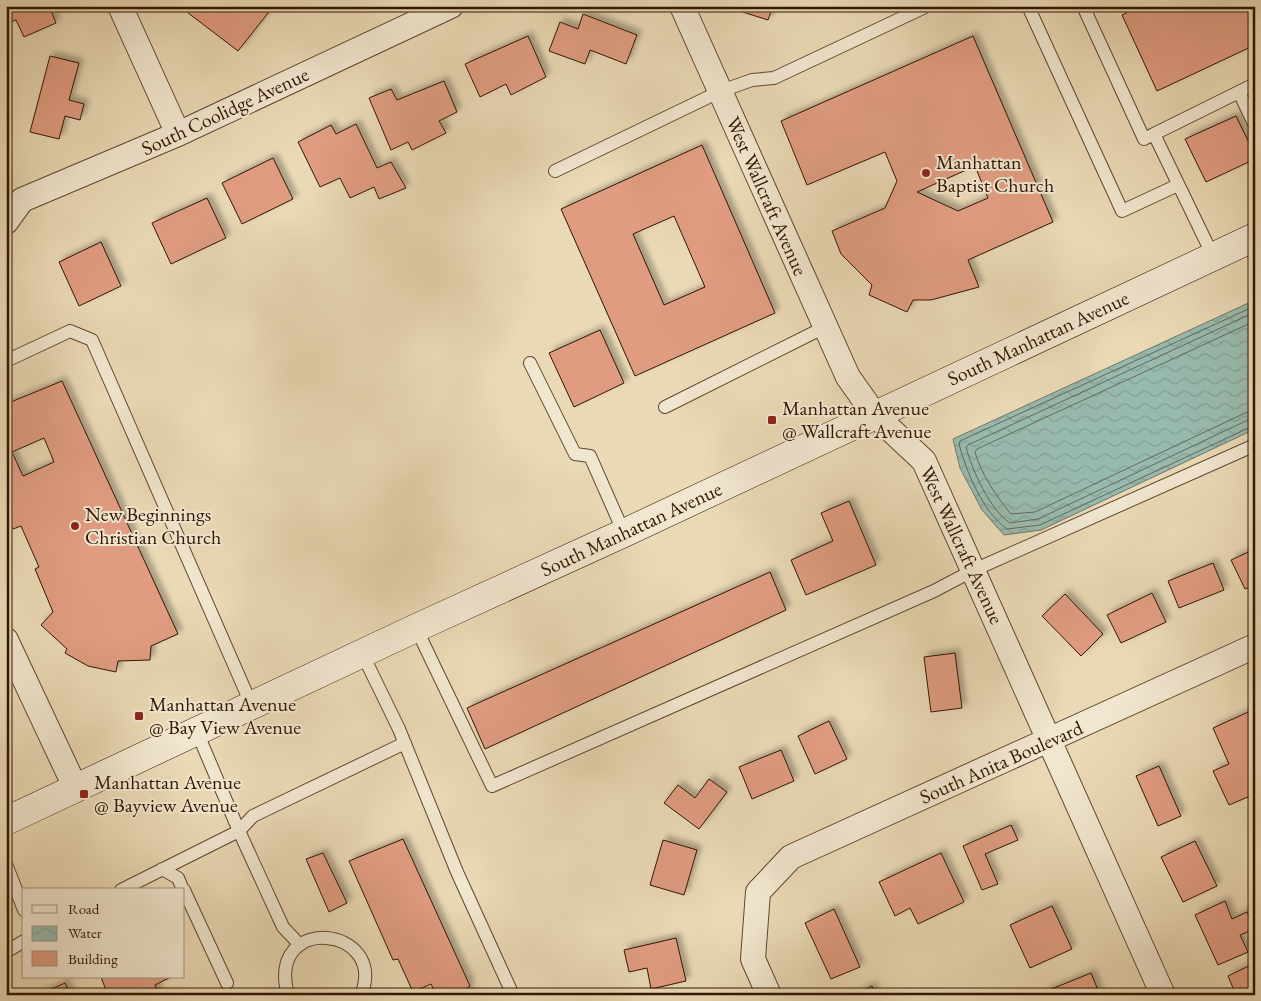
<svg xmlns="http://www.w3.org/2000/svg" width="1261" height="1001" font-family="'EB Garamond',serif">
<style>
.water{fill:url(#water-waves);stroke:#6e7869}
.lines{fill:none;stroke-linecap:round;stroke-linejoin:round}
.shore{stroke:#646858;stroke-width:1}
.building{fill:#e09c81;stroke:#301601;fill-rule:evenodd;filter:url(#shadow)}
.lane-casing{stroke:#5e472e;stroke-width:14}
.street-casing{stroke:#5e472e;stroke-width:26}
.secondary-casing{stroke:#301601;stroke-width:29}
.lane{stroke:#f1e6cf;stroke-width:12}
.street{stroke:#f1e6cf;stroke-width:24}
.secondary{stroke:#f1e6cf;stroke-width:28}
.poi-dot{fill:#8f2418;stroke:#f1e6cf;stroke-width:2}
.labels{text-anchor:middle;stroke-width:4;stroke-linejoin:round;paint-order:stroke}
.street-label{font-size:20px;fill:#301601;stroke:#f1e6cf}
.poi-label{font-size:20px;fill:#301601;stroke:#f1e6cf;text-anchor:start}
</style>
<defs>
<pattern id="water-waves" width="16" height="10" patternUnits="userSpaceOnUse" patternTransform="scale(1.25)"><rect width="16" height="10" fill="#98baae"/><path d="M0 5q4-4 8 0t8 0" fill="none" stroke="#839f94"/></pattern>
<filter id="shadow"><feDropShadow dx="4.5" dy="-4.5" stdDeviation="2.5" flood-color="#0004"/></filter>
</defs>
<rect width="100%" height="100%" fill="#ead9b5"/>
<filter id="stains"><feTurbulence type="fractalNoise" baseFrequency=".004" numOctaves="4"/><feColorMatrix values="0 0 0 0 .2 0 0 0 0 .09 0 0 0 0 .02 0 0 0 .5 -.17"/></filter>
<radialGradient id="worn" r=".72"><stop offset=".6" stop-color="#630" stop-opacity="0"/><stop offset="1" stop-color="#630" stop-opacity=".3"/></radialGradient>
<!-- water -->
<path class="water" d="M1255,300V429L1041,530L1004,535L982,510L960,468L953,439Z"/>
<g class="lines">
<!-- shore -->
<path class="shore" d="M1255,306L960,441L959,444C966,471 983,512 1007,529L1040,525L1255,425
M1255,312L968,445L966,447C972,470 990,510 1010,523L1038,519L1248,420L1255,419
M1255,321L977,449L975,452C981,474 996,496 1011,514L1035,512L1245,413L1255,411"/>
</g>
<!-- building -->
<path class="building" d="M6,6H49L56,23L24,37L16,20L6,24Z
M179,6H260L268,13L238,51Z
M731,6H773L768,20L730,8Z
M1141,6H1255V45L1157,91L1122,15Z
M583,14L637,35L626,64L590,50L585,64L549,51L560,22L578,29Z
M528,36L546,77L511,95L506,84L480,97L465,64Z
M973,36L1053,222L968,260L979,287L931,300H913L907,312L869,295L872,285L841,254L832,231L885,208L897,181L885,152L807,185L781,121ZM975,166L988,198L958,211L917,192Z
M50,56L79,63L69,100L84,104L80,120L65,116L59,139L30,132Z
M444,81L457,112L439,121L446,133L412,150L408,142L391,150L369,98L391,89L397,100Z
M1236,116L1255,155V159L1206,182L1185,139Z
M356,124L377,168L391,162L406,188L379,199L374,187L350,198L340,178L320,187L298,142L331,125L336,134Z
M702,145L775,313L635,376L561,209ZM674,216L705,287L664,305L633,234Z
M273,158L293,199L242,224L222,183Z
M207,198L226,238L171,264L152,223Z
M101,242L121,286L79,306L59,262Z
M600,330L624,383L574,407L549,353Z
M62,381L178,634L151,646L150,660L118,661L116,672L88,666L65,653L67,649L41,625L53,612L35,569L39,567L21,526L13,529L6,513V404ZM44,438L54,462L23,476L12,452Z
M849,501L876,565L806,595L791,560L833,541L821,513Z
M1255,549V585L1245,589L1231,560Z
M1213,563L1224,590L1179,608L1168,581Z
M770,572L786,610L485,749L467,708Z
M1152,593L1166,622L1121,643L1107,615Z
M1065,594L1103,634L1081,656L1042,616Z
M955,653L962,708L931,712L924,657Z
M1255,709V794L1229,805L1213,771L1229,764L1213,728Z
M829,721L847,759L815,774L798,736Z
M781,750L794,781L752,799L739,767Z
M1159,766L1181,816L1158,826L1136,776Z
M709,779L727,792L699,829L664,803L678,785L695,798Z
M1011,825L1018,840L985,854L998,884L982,890L963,846Z
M403,839L470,986L467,988L470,995H436L431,984L413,992L398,959L393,960L349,861Z
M663,840L697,850L684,895L650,885Z
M1195,841L1217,886L1183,902L1161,857Z
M323,853L347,903L329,912L306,859Z
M941,853L964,902L918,924L910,908L895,916L879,882Z
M1225,901L1232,919L1247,912L1255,929L1240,935L1248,952L1218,965L1195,915Z
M1052,906L1072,949L1030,968L1010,925Z
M834,909L860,967L831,979L805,923Z
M676,938L686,981L651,989L647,968L629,972L624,950Z
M1255,963V995H1236L1228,976Z
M1091,973L1100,995H1045L1044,992Z
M101,977H171L155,985L159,995H103L107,993Z
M65,983L70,995H38Z
M872,986L875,995H854Z"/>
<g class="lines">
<!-- lane casing -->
<g class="lane-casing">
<path id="lane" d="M1028,6L1122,211L1178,185
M1083,6L1144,139L1154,134
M1239,92L1255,126
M555,171L721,91L752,80L774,78L923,8
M1213,256L1154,134L1255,84
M6,361L70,331L92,340L252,706
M530,363L575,454L590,456L624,533
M665,407L825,327
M416,628L492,786L934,591L974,570L1255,445
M362,653L399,729L457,872L513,995
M197,732L239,831L253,816L405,743
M6,864L24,910
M162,869L178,878L183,890
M121,890L239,831L283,927L300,945
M184,890L227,983
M6,952L24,941
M288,995C265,912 389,926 361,995"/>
</g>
<!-- street casing -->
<g class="street-casing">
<path id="street" d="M120,6L178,134
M682,6L848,377L875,415L924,461L1163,995
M6,222L22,200L178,134L451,6
M6,640L76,789
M769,995L753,959L758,892L791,857L1255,646"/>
</g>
<!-- secondary casing -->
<g class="secondary-casing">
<path id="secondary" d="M6,821L416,628L624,533L1255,237"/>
</g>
<!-- lane -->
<use href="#lane" class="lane"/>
<!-- street -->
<use href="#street" class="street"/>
<!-- secondary -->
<use href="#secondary" class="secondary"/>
</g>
<!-- markers -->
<g class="poi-dot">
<circle cx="926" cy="173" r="5"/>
<rect x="767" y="415" width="10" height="10" rx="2.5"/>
<circle cx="75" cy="526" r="5"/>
<rect x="134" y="711" width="10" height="10" rx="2.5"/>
<rect x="79" y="789" width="10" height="10" rx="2.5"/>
</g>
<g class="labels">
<!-- street labels -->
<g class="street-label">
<text transform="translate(225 111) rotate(-25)" y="7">South Coolidge Avenue</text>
<text transform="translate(767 196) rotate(66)" y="7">West Wallcraft Avenue</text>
<text transform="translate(1038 338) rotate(-25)" y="7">South Manhattan Avenue</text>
<text transform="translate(631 529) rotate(-25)" y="7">South Manhattan Avenue</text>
<text transform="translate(962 545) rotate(65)" y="7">West Wallcraft Avenue</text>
<text transform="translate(1001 762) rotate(-24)" y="7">South Anita Boulevard</text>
</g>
<!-- poi labels -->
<g class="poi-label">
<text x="936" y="169">Manhattan<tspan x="936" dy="23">Baptist Church</tspan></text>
<text x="782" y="415">Manhattan Avenue<tspan x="782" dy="23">@ Wallcraft Avenue</tspan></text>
<text x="85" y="521">New Beginnings<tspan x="85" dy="23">Christian Church</tspan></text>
<text x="149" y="711">Manhattan Avenue<tspan x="149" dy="23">@ Bay View Avenue</tspan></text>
<text x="94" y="789">Manhattan Avenue<tspan x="94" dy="23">@ Bayview Avenue</tspan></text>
</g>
</g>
<!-- margin -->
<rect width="1261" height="1001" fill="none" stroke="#ead9b5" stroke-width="25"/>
<rect x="8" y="8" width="1246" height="986" fill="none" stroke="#301601" stroke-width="2.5"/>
<rect x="12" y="12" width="1236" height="976" fill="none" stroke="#301601"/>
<!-- legend -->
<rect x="22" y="888" width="162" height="90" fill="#f1e6cf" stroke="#a4937d"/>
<rect x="32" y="905" width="25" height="8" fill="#f1e6cf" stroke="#a4937d"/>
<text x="68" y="914" font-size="15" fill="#301601">Road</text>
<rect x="32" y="926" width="25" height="15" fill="url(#water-waves)" stroke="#a4937d"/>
<text x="68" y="938" font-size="15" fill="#301601">Water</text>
<rect x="32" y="951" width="25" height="15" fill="#e09c81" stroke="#a4937d"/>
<text x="68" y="964" font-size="15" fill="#301601">Building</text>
<rect width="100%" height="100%" filter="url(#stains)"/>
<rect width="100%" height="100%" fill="url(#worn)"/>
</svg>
